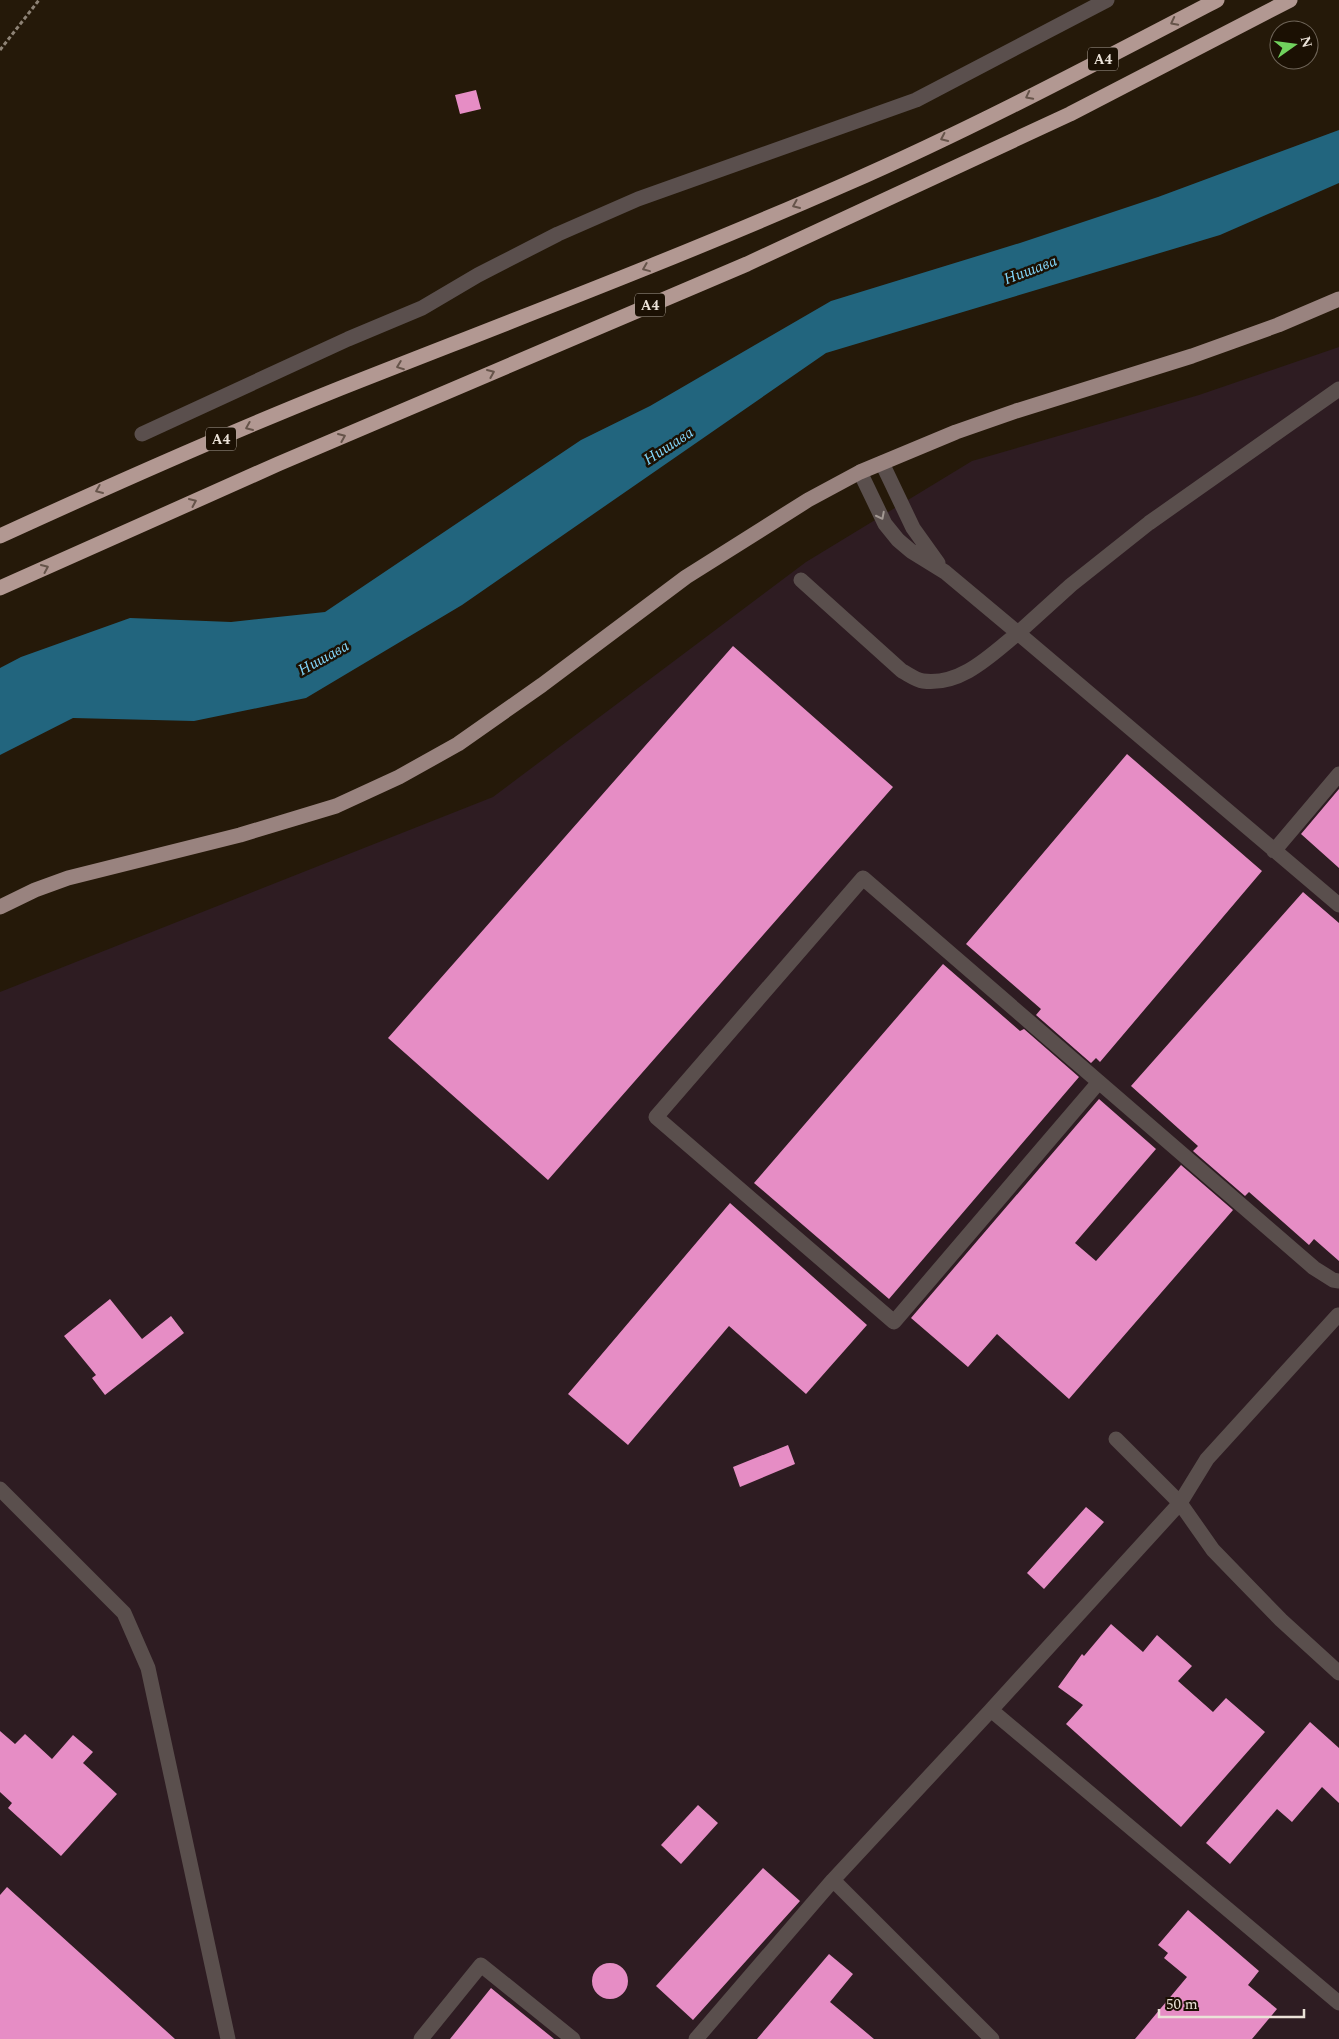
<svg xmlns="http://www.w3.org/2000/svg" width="1339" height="2039" font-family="Spectral,serif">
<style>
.industrial{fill:#2e1c22}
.water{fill:#22657e}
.building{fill:#e68dc5}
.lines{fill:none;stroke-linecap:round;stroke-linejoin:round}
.path{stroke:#8e8376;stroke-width:3;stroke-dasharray:4 2.5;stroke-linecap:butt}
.minor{stroke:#5a4f4d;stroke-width:15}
.major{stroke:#99837f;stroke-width:15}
.highway{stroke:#b29892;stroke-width:15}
.oneway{stroke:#66544a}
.oneway2{stroke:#a29892}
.labels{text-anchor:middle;stroke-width:5;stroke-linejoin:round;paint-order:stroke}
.shield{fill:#1b1003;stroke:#ada398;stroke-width:1}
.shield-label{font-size:14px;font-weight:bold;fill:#ebe2d8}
.water-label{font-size:16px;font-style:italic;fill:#82d5f9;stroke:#1b1003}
</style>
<rect width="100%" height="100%" fill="#251909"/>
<!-- industrial -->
<path class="industrial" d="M1339,347V2039H0V992L493,797L806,562L972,461L1199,395Z"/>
<!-- water -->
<path class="water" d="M1339,130V183L1220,235L826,353L462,605L306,698L194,721L73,718L0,755V668L21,657L130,618L231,622L325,612L581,440L650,406L831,301L1020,243L1158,197Z"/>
<!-- building -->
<path class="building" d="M476,90L481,109L460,114L455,95Z
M733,646L893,787L548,1180L388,1038Z
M1127,754L1262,871L1100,1062L1096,1058L1091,1063L1036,1015L1041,1009L966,944Z
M1339,789V868L1301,834Z
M1303,892L1339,923V1261L1314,1239L1309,1245L1249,1192L1245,1196L1193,1151L1198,1146L1131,1086Z
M943,964L1020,1031L1024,1029L1079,1077L889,1299L754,1183Z
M1099,1099L1156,1149L1075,1243L1096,1261L1181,1165L1233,1210L1069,1399L997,1334L968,1367L911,1318Z
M730,1203L867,1325L806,1394L729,1326L628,1445L568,1394Z
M110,1299L142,1339L171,1316L184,1333L105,1395L92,1378L96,1375L64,1336Z
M788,1445L795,1464L740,1487L733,1467Z
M1086,1507L1104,1522L1044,1589L1027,1573Z
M1111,1624L1143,1652L1157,1635L1192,1666L1178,1681L1213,1712L1226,1698L1265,1732L1181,1827L1066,1724L1083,1705L1058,1687L1082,1654L1084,1656Z
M1310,1722L1339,1748V1803L1322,1787L1292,1822L1277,1809L1230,1864L1206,1843Z
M0,1731L15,1744L25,1734L52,1759L73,1735L93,1752L83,1763L117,1794L61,1856L8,1808L12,1803L0,1792Z
M698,1805L718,1823L681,1864L661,1845Z
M763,1868L800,1901L693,2020L656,1986Z
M7,1887L175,2039H0V1895Z
M1188,1910L1259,1971L1248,1985L1277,2009L1252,2039H1135L1187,1977L1164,1958L1168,1953L1158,1945Z
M829,1954L853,1974L830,2002L874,2039H757Z
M592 1981a18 18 0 1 1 36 0a18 18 0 1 1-36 0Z
M491,1988L554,2039H450Z"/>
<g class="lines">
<!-- path -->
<path class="path" d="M0,50L39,0"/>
<!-- minor -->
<path class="minor" d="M142,434L348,339L422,308L478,275L558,234L638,199L916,100L1107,0
M882,463L913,528L938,563
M860,472L885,524L898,540L911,551L945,572L1018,633L1071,585L1149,523L1339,389
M801,580L902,671C908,674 916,680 923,681C961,686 991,655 1018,633L1339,905
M1274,851L1339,774
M1099,1082L894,1322L656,1117L863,878L1314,1268L1333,1280L1339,1281
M1338,1315L1207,1459L1180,1503L991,1710L1339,2003
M1116,1439L1180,1503L1213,1550L1281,1620L1339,1673
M0,1489L124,1613L148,1668L228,2039
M833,1880L992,2039
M421,2039L481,1965L573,2039
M696,2039L833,1880L991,1710"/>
<!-- major -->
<path class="major" d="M0,907L35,890L68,878L240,835L336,806L399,777L458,744L542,685L686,577L808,500L860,472L956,432L1016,411L1192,356L1278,325L1339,299"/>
<!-- highway -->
<path class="highway" d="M0,536C109,486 219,437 331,392C503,324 676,259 846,184C972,129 1094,64 1217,0
M0,588L278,464L747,264L1070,114L1290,0"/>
</g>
<!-- one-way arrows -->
<defs><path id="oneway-chevron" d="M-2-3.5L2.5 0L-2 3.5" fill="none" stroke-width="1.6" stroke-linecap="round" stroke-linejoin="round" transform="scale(1.25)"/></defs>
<g class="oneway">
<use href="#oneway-chevron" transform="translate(1174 22) rotate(153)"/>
<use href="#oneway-chevron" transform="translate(1029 96) rotate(153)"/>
<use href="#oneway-chevron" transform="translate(944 138) rotate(155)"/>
<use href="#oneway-chevron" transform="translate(796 205) rotate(157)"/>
<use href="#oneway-chevron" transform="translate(646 268) rotate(158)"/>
<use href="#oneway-chevron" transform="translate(400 366) rotate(159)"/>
<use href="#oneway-chevron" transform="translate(491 373) rotate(-23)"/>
<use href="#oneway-chevron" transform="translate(249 427) rotate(157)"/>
<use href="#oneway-chevron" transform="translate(342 437) rotate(-23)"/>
<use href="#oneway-chevron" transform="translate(99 490) rotate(157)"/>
<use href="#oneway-chevron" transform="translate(193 502) rotate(-24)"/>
<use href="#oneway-chevron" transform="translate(45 568) rotate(-24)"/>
</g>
<use class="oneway2" href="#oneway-chevron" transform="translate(881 516) rotate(63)"/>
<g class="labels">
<!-- shield labels -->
<g class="shield">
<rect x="1088" y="47.5" width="30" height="23" rx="4"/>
<rect x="635" y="293.5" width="30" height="23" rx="4"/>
<rect x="206" y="427.5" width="30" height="23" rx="4"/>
</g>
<g class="shield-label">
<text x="1103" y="64">A4</text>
<text x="650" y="310">A4</text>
<text x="221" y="444">A4</text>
</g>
<!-- water labels -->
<g class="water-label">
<text transform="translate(1030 269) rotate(-21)" y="6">Нишава</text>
<text transform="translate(668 445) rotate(-33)" y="6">Нишава</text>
<text transform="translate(323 657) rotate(-29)" y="6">Нишава</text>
</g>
</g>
<!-- north arrow -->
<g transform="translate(1294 45) rotate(76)"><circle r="24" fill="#1b1003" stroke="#6e6458"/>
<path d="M0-4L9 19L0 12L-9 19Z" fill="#71d25e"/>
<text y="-8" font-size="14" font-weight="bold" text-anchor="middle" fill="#ebe2d8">N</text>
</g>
<!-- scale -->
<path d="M1159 2009v8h145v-8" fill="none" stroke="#ebe2d8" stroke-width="2.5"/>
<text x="1166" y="2009" font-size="15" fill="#ebe2d8" stroke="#1b1003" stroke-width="4" paint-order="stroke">50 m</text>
</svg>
